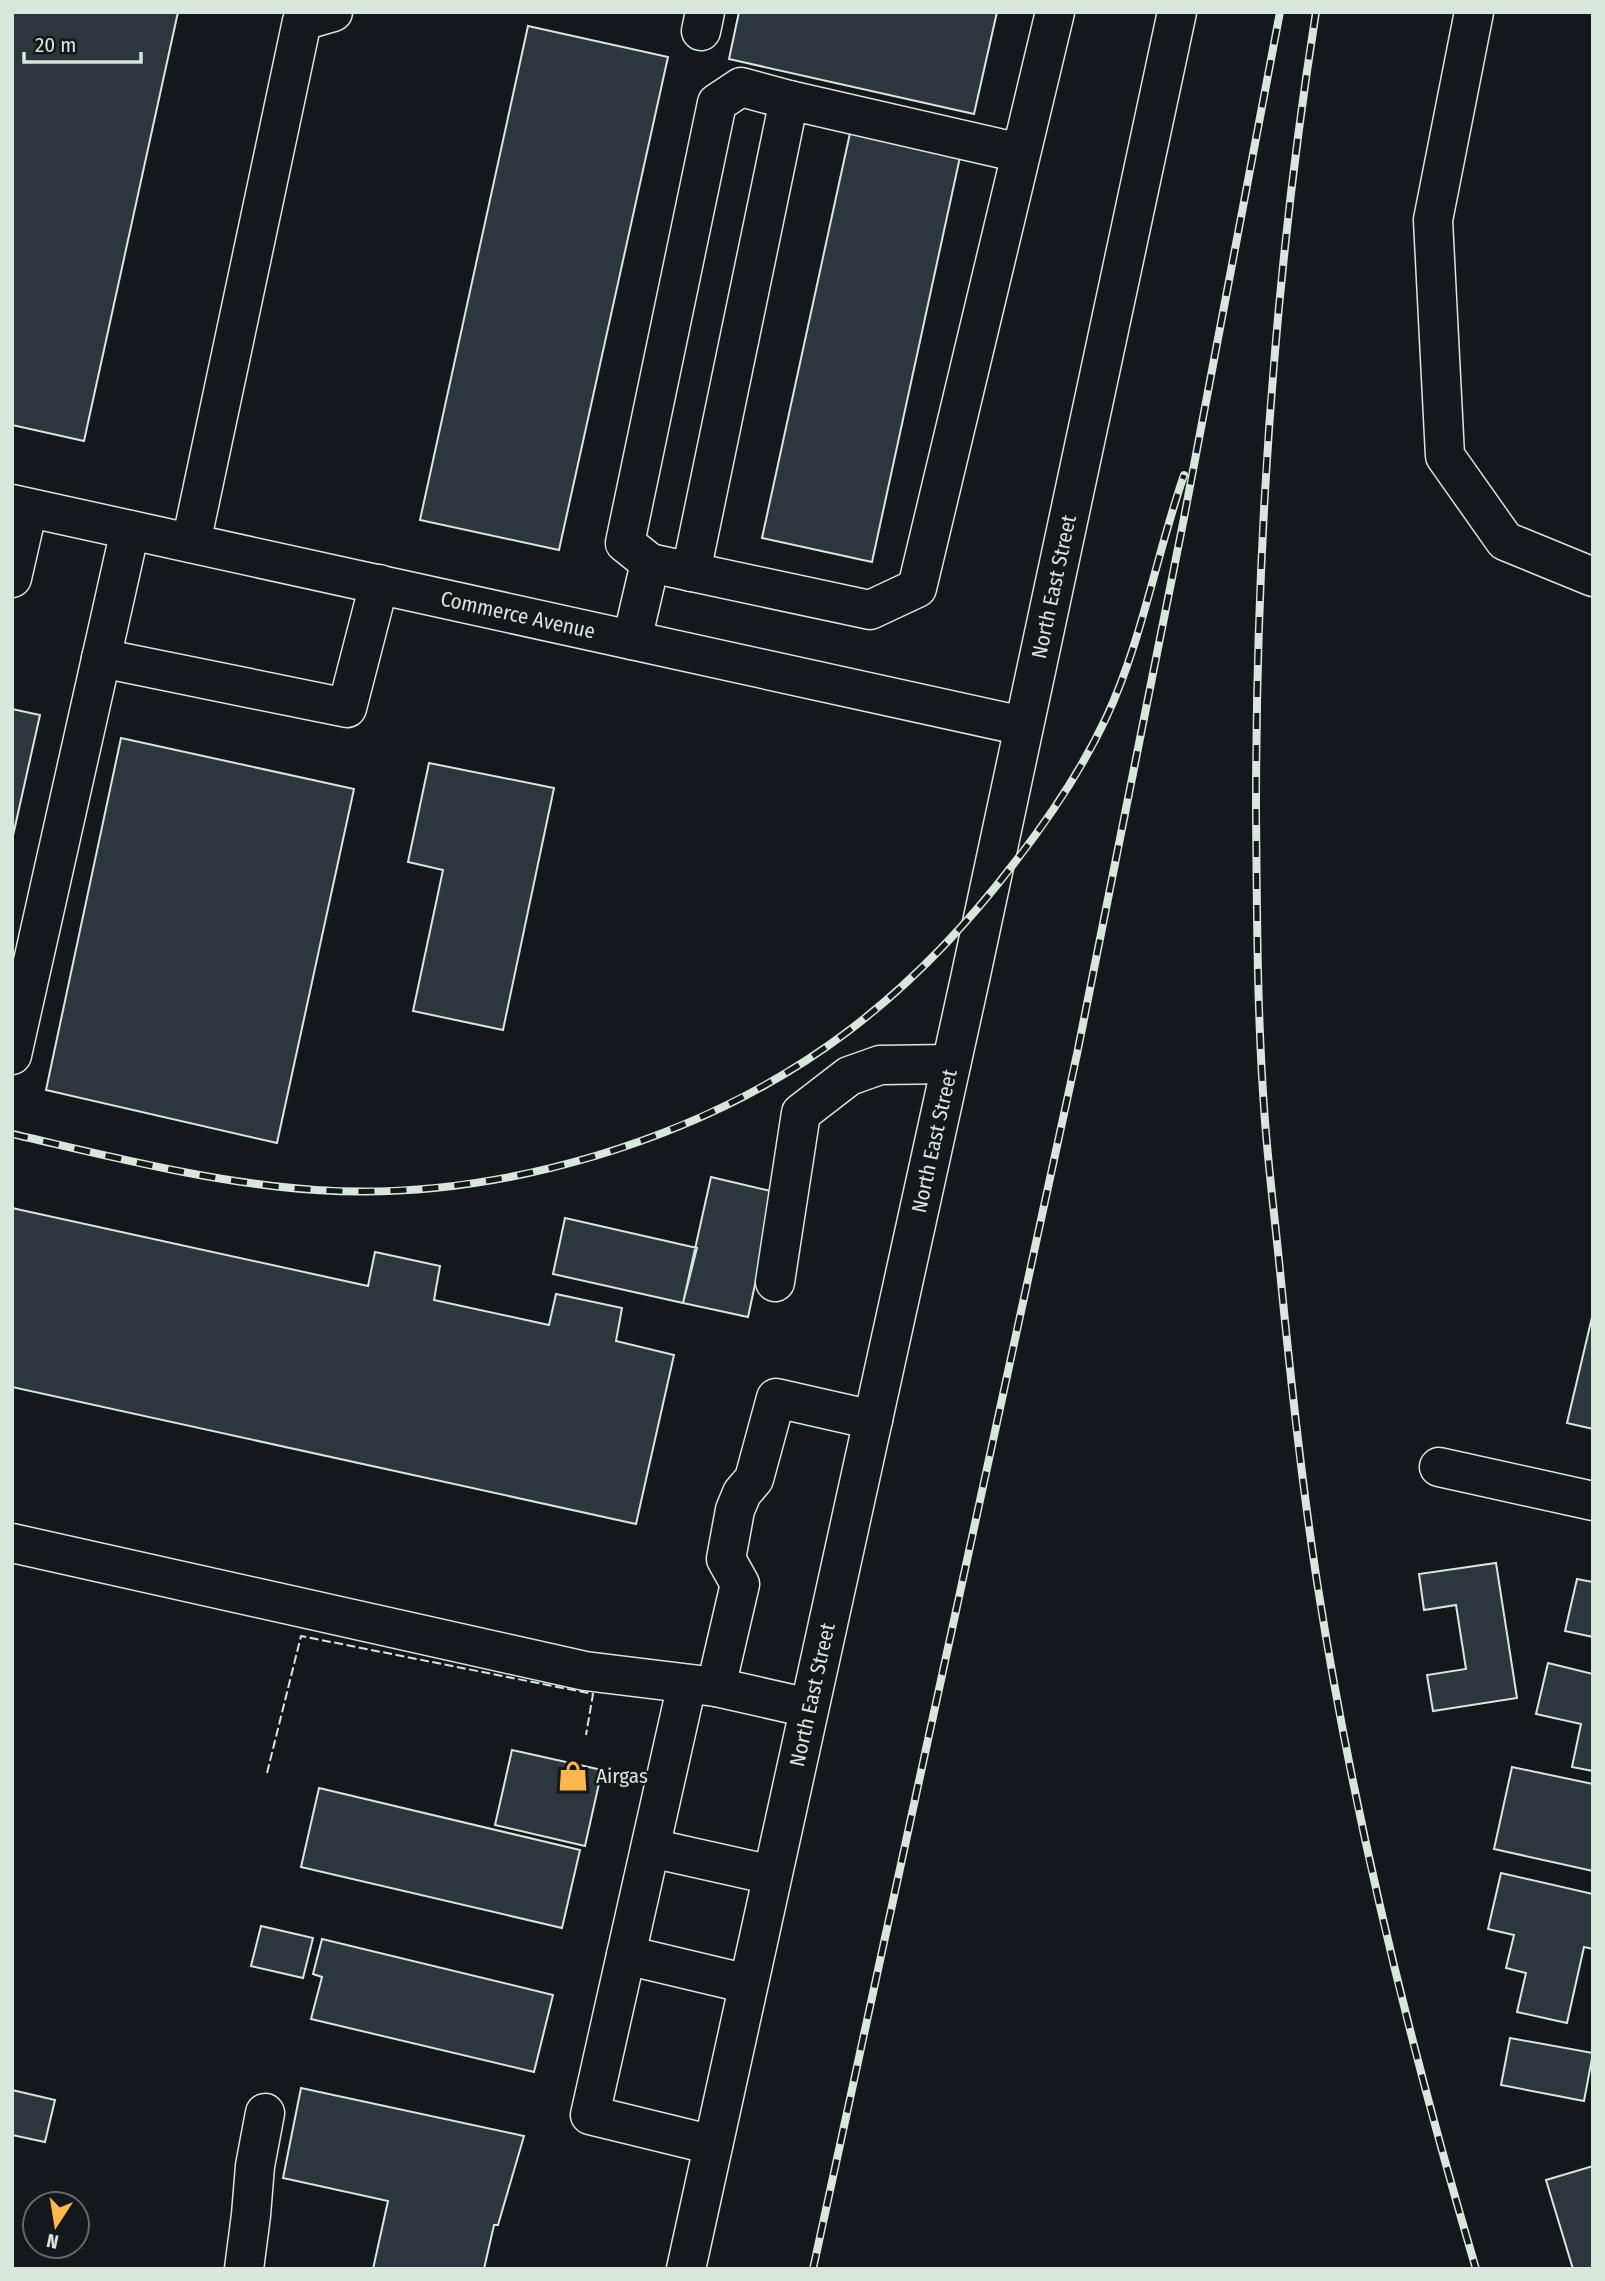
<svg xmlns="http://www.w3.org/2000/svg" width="1605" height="2281" font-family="'Fira Sans Condensed',sans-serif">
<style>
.building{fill:#2c363c;stroke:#d8e6dc;stroke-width:2}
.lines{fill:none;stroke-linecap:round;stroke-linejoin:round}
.minor-casing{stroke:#d8e6dc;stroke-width:41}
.major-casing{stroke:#d8e6dc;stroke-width:41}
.minor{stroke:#14181c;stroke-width:38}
.major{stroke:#14181c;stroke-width:38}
.rail-casing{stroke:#d8e6dc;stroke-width:8}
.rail{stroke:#14181c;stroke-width:5;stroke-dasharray:16;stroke-linecap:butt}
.fence{stroke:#d8e6dc;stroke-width:2;stroke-dasharray:9 3.5;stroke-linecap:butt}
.labels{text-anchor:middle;stroke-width:5;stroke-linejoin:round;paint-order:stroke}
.street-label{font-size:21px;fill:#d8e6dc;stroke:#14181c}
.poi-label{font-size:21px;fill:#d8e6dc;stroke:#14181c;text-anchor:start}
</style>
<rect width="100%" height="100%" fill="#14181c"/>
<!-- building -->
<path class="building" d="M12,12H178L84,441L12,425Z
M739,12H997L974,114L729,59Z
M528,26L668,57L559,550L420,520Z
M850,133L960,157L872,562L762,538Z
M12,709L40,715L12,840Z
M121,738L354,789L277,1143L46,1090Z
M429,763L554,788L503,1030L413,1011L443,870L408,862Z
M711,1177L775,1192L748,1317L683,1303Z
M12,1208L368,1286L375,1252L440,1266L434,1300L549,1325L556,1294L622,1308L616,1341L674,1355L636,1524L12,1387Z
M565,1218L697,1248L683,1303L553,1274Z
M1593,1313V1429L1567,1423Z
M1496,1563L1517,1698L1433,1711L1427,1675L1466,1669L1456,1605L1424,1610L1419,1574Z
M1577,1579L1593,1582V1637L1565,1631Z
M1548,1663L1593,1674V1771L1572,1767L1581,1724L1536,1714Z
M512,1750L602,1770L585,1846L495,1825Z
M1512,1767L1593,1784V1871L1494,1849Z
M319,1788L580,1850L562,1928L301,1867Z
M1501,1873L1593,1894V1949L1584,1947L1567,2023L1517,2012L1526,1973L1506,1968L1514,1935L1488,1929Z
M261,1926L313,1938L303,1978L251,1966Z
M322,1939L553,1995L534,2072L311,2019L322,1977L313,1974Z
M1510,2038L1593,2053L1584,2101L1501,2085Z
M301,2088L524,2136L498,2225H494L484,2269H373L388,2201L283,2178Z
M12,2090L55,2100L45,2142L12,2135Z
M1593,2166V2269H1573L1546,2180Z"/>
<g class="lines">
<!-- minor casing -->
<g class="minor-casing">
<g id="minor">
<path d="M1474,12L1433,220L1445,456L1505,541L1593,577"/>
<path d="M701,31L705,12"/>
<path id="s1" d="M12,504L1023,726"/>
<path d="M191,543L302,21L333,12"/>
<path d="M650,563L625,543L717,103L741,87L789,100"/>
<path d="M691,572L789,100L1020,153"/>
<path d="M12,578L28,508"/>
<path d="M632,640L650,563L870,610L917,588L1055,12"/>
<path d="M101,658L347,708L379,584"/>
<path d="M12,1055L130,530"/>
<path d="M775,1282L801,1113L849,1076L880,1065L951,1064"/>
<path d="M1439,1467L1593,1501"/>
<path d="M12,1543L585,1671L716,1687L809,1708"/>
<path d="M687,1684L590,2115L713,2145"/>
<path d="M716,1687L740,1584L726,1559L735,1510L742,1493L754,1479L776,1398L873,1420"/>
<path d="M651,1848L772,1875"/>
<path d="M626,1955L748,1984"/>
<path d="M244,2269L251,2215L255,2166L265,2113"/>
</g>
</g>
<!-- major casing -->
<g class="major-casing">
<g id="major">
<path id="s2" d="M686,2269L970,979L1177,12"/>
</g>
</g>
<!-- minor -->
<use href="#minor" class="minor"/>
<!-- major -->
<use href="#major" class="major"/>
<!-- rail casing -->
<g class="rail-casing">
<path id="rail" d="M1316,12C1274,277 1256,544 1256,812C1257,915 1257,1018 1265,1121C1269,1174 1276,1228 1281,1281C1291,1383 1302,1486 1318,1588C1354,1818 1410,2046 1476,2269
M12,1134C113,1157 213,1183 316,1190C496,1202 703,1140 847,1032C912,983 967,925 1015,862C1050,817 1082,769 1106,718C1142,641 1156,556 1184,475
M813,2269L1077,1054L1183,523L1280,12"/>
</g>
<!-- rail -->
<use href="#rail" class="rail"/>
<!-- fence -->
<path class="fence" d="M267,1773L301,1636L593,1694L586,1735"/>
</g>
<!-- icons -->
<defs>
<g id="shop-bare" transform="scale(2.415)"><path d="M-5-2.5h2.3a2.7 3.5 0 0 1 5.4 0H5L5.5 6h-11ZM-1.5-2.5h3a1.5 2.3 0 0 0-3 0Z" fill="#ffb74d" stroke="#14181c" stroke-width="2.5" paint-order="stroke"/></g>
</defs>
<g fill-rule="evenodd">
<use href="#shop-bare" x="573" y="1776"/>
</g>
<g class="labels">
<!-- street labels -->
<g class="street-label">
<text dy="7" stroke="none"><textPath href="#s2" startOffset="1722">North East Street</textPath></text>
<text dy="7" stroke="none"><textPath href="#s1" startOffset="518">Commerce Avenue</textPath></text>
<text dy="7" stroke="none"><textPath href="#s2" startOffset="1155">North East Street</textPath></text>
<text dy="7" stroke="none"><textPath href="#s2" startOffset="588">North East Street</textPath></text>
</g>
<!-- poi labels -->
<g class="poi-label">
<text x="596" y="1783">Airgas</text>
</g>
</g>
<!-- border -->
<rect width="1605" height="2281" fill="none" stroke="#d8e6dc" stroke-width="28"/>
<!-- north arrow -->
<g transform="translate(56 2225) rotate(192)"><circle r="33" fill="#14181c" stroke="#626a69" stroke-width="2"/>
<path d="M0-5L12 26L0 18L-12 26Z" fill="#ffb74d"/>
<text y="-10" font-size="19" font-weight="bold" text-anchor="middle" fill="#d8e6dc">N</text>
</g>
<!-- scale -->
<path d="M24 52v10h117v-10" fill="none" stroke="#d8e6dc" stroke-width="3.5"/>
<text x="35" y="52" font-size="21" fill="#d8e6dc" stroke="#14181c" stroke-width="5" paint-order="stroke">20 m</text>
</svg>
